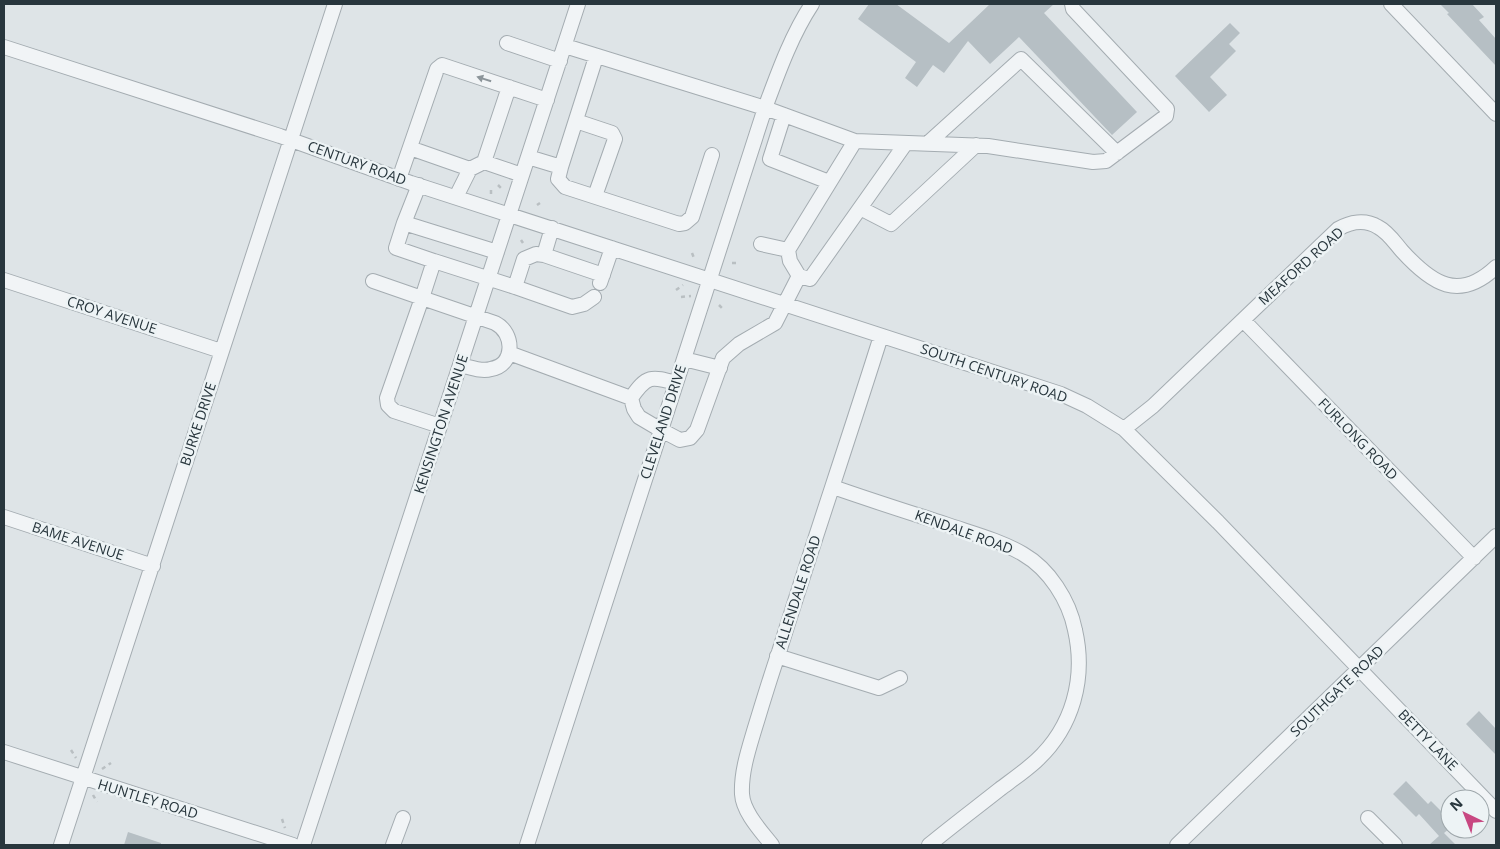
<svg xmlns="http://www.w3.org/2000/svg" width="1500" height="849" font-family="'Open Sans',sans-serif">
<style>
.building{fill:#b6bfc4}
.lines{fill:none;stroke-linecap:round;stroke-linejoin:round}
.minor-casing{stroke:#a4acb1;stroke-width:16}
.path{stroke:#b9bfc2;stroke-width:2.5;stroke-dasharray:4 4;stroke-linecap:butt}
.minor{stroke:#f1f4f6;stroke-width:14}
.oneway{fill:#8c959a}
.labels{text-anchor:middle;stroke-width:5;stroke-linejoin:round;paint-order:stroke}
.street-label{font-size:14px;fill:#28363d;stroke:#edf3f5}
</style>
<rect width="100%" height="100%" fill="#dee4e7"/>
<!-- building -->
<path class="building" d="M869,4H896L949,43L990,4H1054L1044,13L1137,112L1112,135L1019,37L990,64L968,41L944,73L933,65L917,87L905,78L916,62L858,19Z
M1440,4H1472L1484,17L1479,20L1496,39V66L1447,14L1449,13Z
M1230,23L1240,33L1229,44L1236,51L1210,77L1227,95L1209,112L1175,76Z
M1479,711L1496,729V755L1466,724Z
M1406,781L1428,804L1431,801L1450,820V828L1444,833L1456,845H1429L1439,836L1419,814L1416,817L1393,794Z
M128,832L161,843V845H124Z"/>
<g class="lines">
<!-- minor casing -->
<g class="minor-casing">
<path id="minor" d="M1391,4L1496,114
M507,43L560,61
M565,46L765,108L855,141L988,146L1093,162L1106,161L1166,116L1167,109L1073,9L1072,4
M4,47L280,136L411,183L1061,394L1087,406L1124,429L1218,522L1496,811
M784,115L770,159L829,182
M576,121L612,133L615,139L595,196
M927,144L1021,59L1117,153
M410,148L470,169L484,162L509,87
M528,157L561,167L596,57
M484,162L522,175
M561,167L558,179L565,187L679,224L685,223L692,217L712,155
M399,179L437,69L442,65L547,100
M419,185L404,223L497,252
M456,197L470,169
M860,208L891,224L976,145
M552,228L544,255L603,275
M761,244L788,250
M434,261L515,287L572,307L584,304L594,297
M799,276L810,279L906,143
M4,280L221,351
M373,281L422,298L434,261L396,248L404,223
M600,283L612,248
M515,287L524,259L536,254L544,255
M1243,320L1474,558
M509,353L631,398L634,409L639,417L661,430L680,440L690,438L697,430L723,358L739,344L775,323L799,276L790,261L788,250L855,141
M684,359L720,368
M631,398C647,375 651,376 676,383
M440,426L394,411L388,405L387,398L422,298L495,323C515,333 515,365 491,369C481,372 470,367 460,365
M1124,429L1153,406L1338,229C1350,222 1365,219 1378,227C1388,232 1395,243 1402,251C1432,284 1459,302 1496,267
M833,487C870,500 908,512 945,524C971,533 999,540 1023,554C1049,569 1069,600 1075,630C1086,678 1073,727 1036,761C1025,771 1012,780 1000,789C976,808 952,826 929,845
M4,517L153,566
M777,656L879,688L900,678
M4,752L293,845
M1368,818L1395,845
M61,845L335,4
M303,845L578,4
M393,845L403,818
M527,845L765,108C778,73 791,36 812,4
M772,845C761,831 743,812 742,794C741,773 748,751 754,731C762,705 770,678 779,652C812,546 848,441 881,336
M1177,845L1496,536"/>
</g>
<!-- path -->
<path class="path" d="M498,185L502,189
M491,194V186
M537,205L540,203
M521,240L523,243
M692,253L694,258
M732,263H736
M676,290L683,285
M681,297L691,296
M719,305L723,309
M71,750L76,758
M102,769L111,763
M93,795L97,802
M282,819L285,828"/>
<!-- minor -->
<use href="#minor" class="minor"/>
</g>
<!-- one-way arrows -->
<defs><path id="oneway-solid" d="M-6-.8H1V-3.2L6.5 0L1 3.2V.8H-6Z" transform="scale(1.25)"/></defs>
<use class="oneway" href="#oneway-solid" transform="translate(484 79) rotate(-162)"/>
<g class="labels">
<!-- street labels -->
<g class="street-label">
<text transform="translate(357 163) rotate(20)" y="5">CENTURY ROAD</text>
<text transform="translate(1301 266) rotate(-42)" y="5">MEAFORD ROAD</text>
<text transform="translate(112 315) rotate(18)" y="5">CROY AVENUE</text>
<text transform="translate(994 373) rotate(19)" y="5">SOUTH CENTURY ROAD</text>
<text transform="translate(663 422) rotate(-72)" y="5">CLEVELAND DRIVE</text>
<text transform="translate(198 424) rotate(-72)" y="5">BURKE DRIVE</text>
<text transform="translate(441 424) rotate(-72)" y="5">KENSINGTON AVENUE</text>
<text transform="translate(1358 439) rotate(46)" y="5">FURLONG ROAD</text>
<text transform="translate(964 532) rotate(20)" y="5">KENDALE ROAD</text>
<text transform="translate(78 541) rotate(18)" y="5">BAME AVENUE</text>
<text transform="translate(798 592) rotate(-72)" y="5">ALLENDALE ROAD</text>
<text transform="translate(1337 691) rotate(-44)" y="5">SOUTHGATE ROAD</text>
<text transform="translate(1428 740) rotate(46)" y="5">BETTY LANE</text>
<text transform="translate(148 799) rotate(17)" y="5">HUNTLEY ROAD</text>
</g>
</g>
<!-- border -->
<rect width="1500" height="849" fill="none" stroke="#28363d" stroke-width="10"/>
<!-- north arrow -->
<g transform="translate(1465 814) rotate(317)"><circle r="24" fill="#edf3f5" stroke="#9ea7ab"/>
<path d="M0-4L9 19L0 12L-9 19Z" fill="#c84781"/>
<text y="-8" font-size="14" font-weight="bold" text-anchor="middle" fill="#28363d">N</text>
</g>
</svg>
